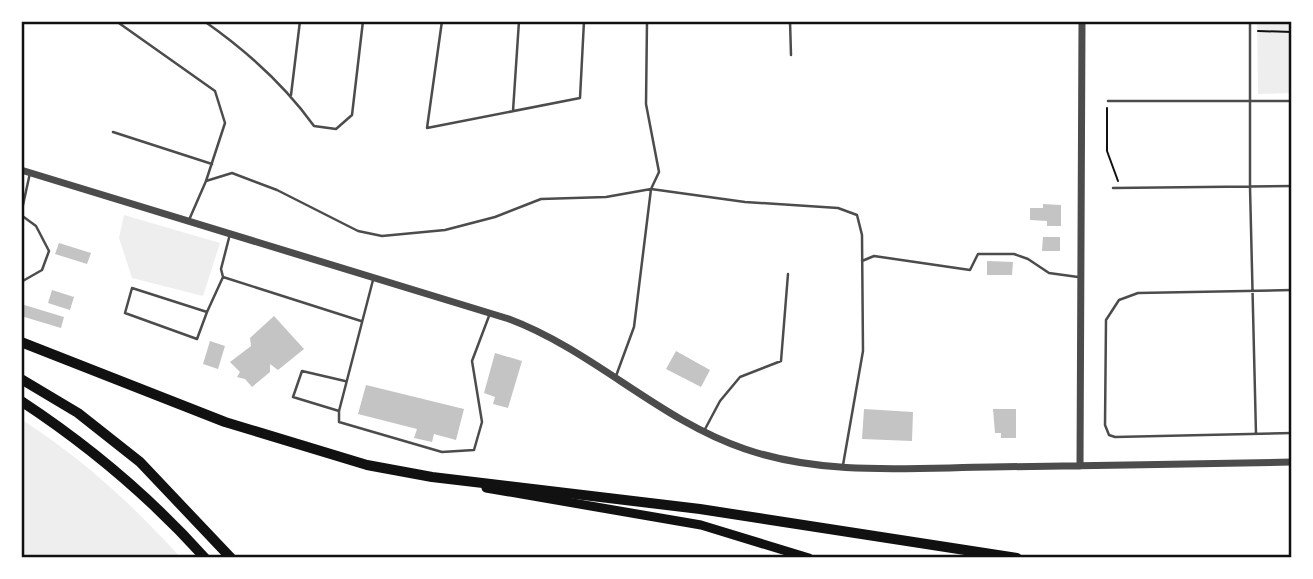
<svg xmlns="http://www.w3.org/2000/svg" width="1313" height="579" font-family="Manrope,sans-serif">
<style>
.green{fill:#eee}
.building{fill:#c4c4c4}
.lines{fill:none;stroke-linecap:round;stroke-linejoin:round}
.path{stroke:#111;stroke-width:2}
.service{stroke:#4c4c4c;stroke-width:2.5}
.tertiary{stroke:#4c4c4c;stroke-width:7}
.primary{stroke:#111;stroke-width:9}
.motorway{stroke:#111;stroke-width:10}
.neatline{fill:none;stroke:#111;stroke-width:2.5}
</style>
<rect width="100%" height="100%" fill="#fff"/>
<!-- green -->
<path class="green" d="M1257,21H1292V93L1258,94Z
M124,215L220,243L203,296L132,278L119,238Z
M21,419C84,460 131,503 181,558H21Z"/>
<!-- building -->
<path class="building" d="M1043,204L1061,205V226H1047V221L1030,220V208H1043Z
M1043,237H1060V251H1042Z
M59,243L91,253L87,264L55,254Z
M987,261L1013,262L1012,275H987Z
M52,290L74,297L70,310L48,303Z
M21,304L64,317L61,328L21,316Z
M274,316L304,349L278,370L270,364V372L252,387L245,379L237,377L240,372L230,362L251,346L250,338Z
M210,341L225,346L218,369L203,364Z
M676,351L710,370L701,387L666,369Z
M495,353L522,361L508,408L493,404L495,397L484,393Z
M366,385L464,409L456,440L434,434L432,442L414,438L417,429L358,414Z
M864,409L913,412L912,441L862,439Z
M993,409H1016V438H1001V433H995Z"/>
<g class="lines">
<!-- path -->
<path class="path" d="M1258,31L1292,32
M1107,108V151L1118,181"/>
<!-- service -->
<path class="service" d="M116,21L215,91L225,123L206,181
M204,21C247,51 283,83 314,126L336,129L352,115L363,21
M442,21L427,128L580,98L584,21
M790,21L791,55
M1250,21V187L1256,434
M291,95L300,21
M1108,101H1292
M513,111L519,21
M113,132L212,164
M1113,188L1292,186
M21,214L30,173
M21,215L36,226L49,251L42,270L21,282
M189,220L206,181L232,173L277,190L358,231L382,236L445,230L495,217L541,199L606,197L651,189L745,202L838,208L857,215L862,235L863,351L843,465
M230,234L221,269L223,277L361,321
M862,261L874,256L970,270L978,254H1014L1028,259L1049,273L1078,277
M1292,290L1138,293L1119,300L1106,320L1105,425L1109,435L1115,437L1292,433
M207,312L197,339L125,313L132,288L207,312L223,277
M616,376L634,327L651,189L659,172L646,104L647,21
M345,381L302,371L293,397L339,411L373,280
M339,411V422L442,452L474,450L482,422L472,361L489,316
M704,431L720,401L740,377L781,361L788,274"/>
<!-- tertiary -->
<path class="tertiary" d="M21,170L509,319C594,351 659,420 745,449C824,476 908,468 991,467C1091,466 1192,464 1292,462
M1080,466L1082,21"/>
<!-- primary -->
<path class="primary" d="M486,488L701,525L809,558"/>
<!-- motorway -->
<path class="motorway" d="M21,342L225,422L367,465L432,477L700,509L1017,558
M21,379L78,413L140,462L231,558
M21,401C88,445 151,498 205,558"/>
</g>
<!-- border -->
<rect width="1313" height="579" fill="none" stroke="#ffffff" stroke-width="46"/>
<rect x="23" y="23" width="1267" height="533" class="neatline"/>
</svg>
